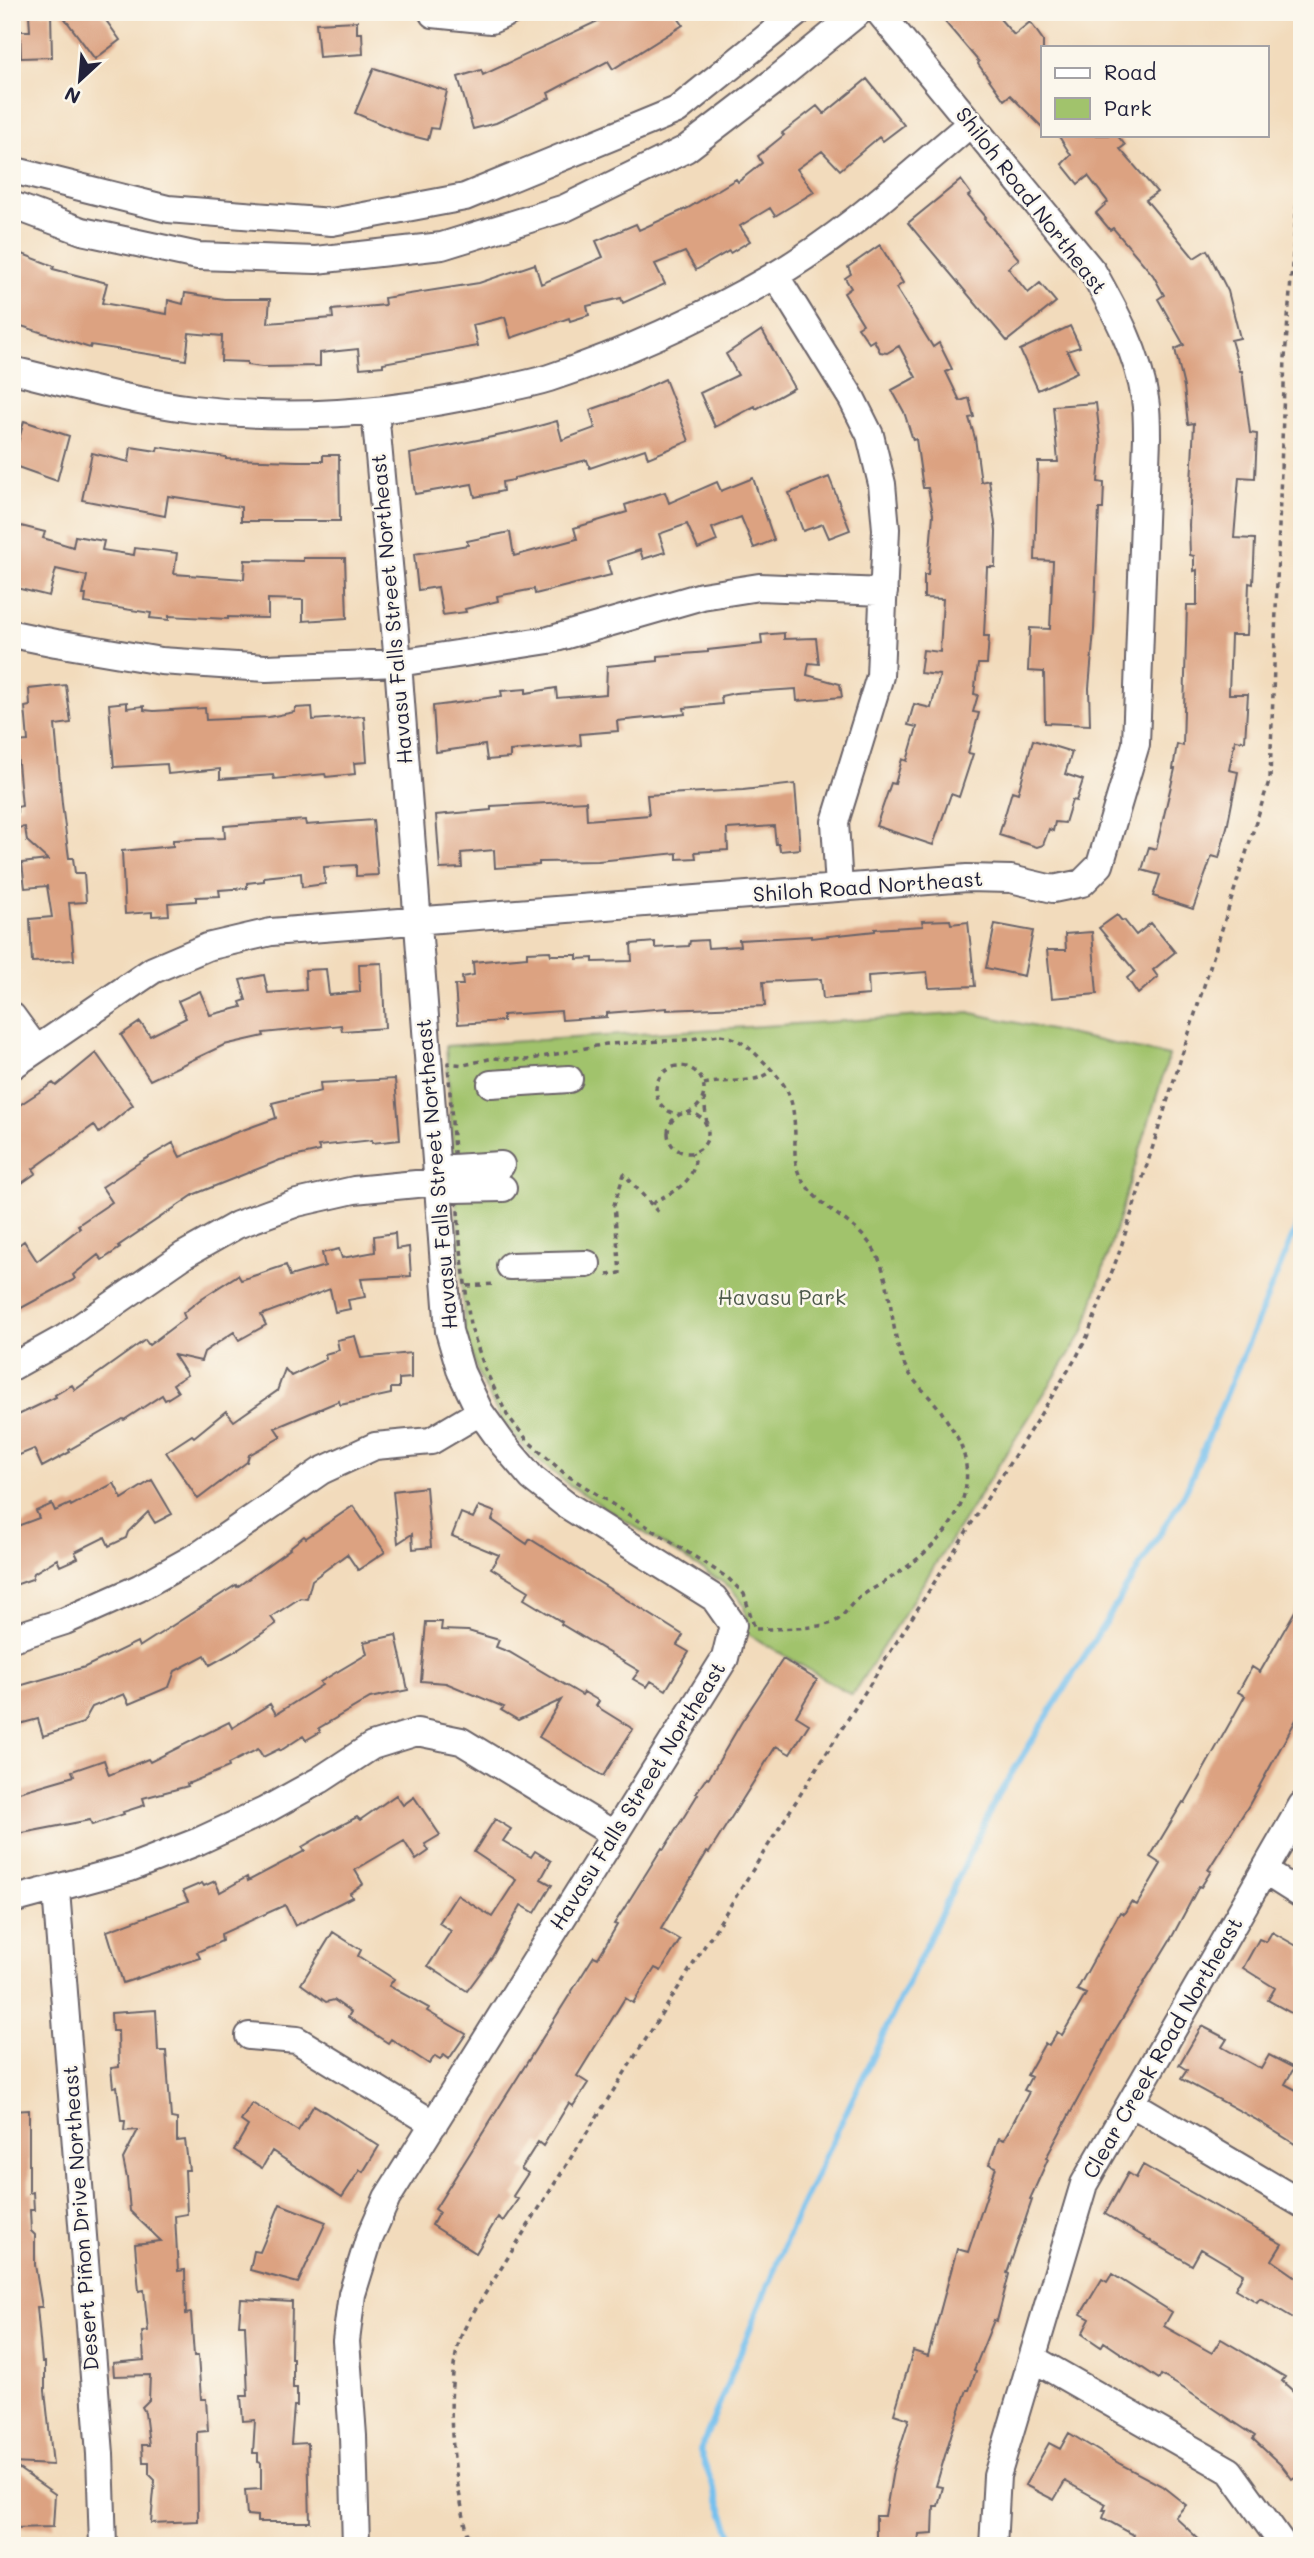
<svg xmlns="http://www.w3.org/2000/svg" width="1314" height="2558" font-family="Mali,sans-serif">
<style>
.green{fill:#a1c36c;stroke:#627254;stroke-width:2}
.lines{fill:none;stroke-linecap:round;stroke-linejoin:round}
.stream{stroke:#74c0ee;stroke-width:6}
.building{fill:#dca281}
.minor-casing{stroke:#6b6368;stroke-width:30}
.path{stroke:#6b6368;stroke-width:3.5;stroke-dasharray:5 5;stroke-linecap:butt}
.minor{stroke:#fff;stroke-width:26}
.labels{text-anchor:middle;stroke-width:5;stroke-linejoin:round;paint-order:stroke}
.street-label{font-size:21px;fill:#22223b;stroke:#fbf7ec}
.park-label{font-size:21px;fill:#4e5a4c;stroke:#fbf7ec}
</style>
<rect width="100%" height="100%" fill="#fbf7ec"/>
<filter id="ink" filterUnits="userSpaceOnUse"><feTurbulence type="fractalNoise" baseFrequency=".0143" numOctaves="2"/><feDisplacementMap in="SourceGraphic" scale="14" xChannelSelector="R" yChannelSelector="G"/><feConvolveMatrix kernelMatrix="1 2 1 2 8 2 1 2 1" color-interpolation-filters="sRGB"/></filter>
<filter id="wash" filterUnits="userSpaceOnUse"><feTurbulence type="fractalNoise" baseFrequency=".00686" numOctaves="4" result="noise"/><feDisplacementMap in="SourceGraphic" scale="28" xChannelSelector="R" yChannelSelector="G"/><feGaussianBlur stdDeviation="1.57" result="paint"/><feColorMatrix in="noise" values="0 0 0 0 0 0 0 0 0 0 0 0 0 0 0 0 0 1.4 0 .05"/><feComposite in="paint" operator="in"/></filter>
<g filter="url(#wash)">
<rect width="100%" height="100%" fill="#f2dbbc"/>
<!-- green -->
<path class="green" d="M972,1013L1169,1056L1084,1331L852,1695L748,1634L744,1605L730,1587L569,1485L529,1453L500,1418L479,1376L465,1336L446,1046Z"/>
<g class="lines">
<!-- stream -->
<path class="stream" d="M736,2546L700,2451L795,2219L996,1799L1185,1493L1302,1214"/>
</g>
<g id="blocks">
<!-- building -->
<path class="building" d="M60,12H100L120,40L95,59Z
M608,12H674L683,25L613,69L608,61L548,93L550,98L496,123L473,129L458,77L481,70L483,75L598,21L596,19Z
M958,12H994L1014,35L1030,22L1043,40V128L1010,95L1004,100L978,64L979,62L945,22Z
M51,13L52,57L21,58L20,31H30L29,14Z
M357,21V33H362L363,54L319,57L316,23Z
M374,68L447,91L438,129L431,128L428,140L404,134L355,113Z
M867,79L904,125L883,141L879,137L840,170L822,151L797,169L814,192L775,216L770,208L740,226L750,241L730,253L729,251L696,270L685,252L655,264L665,284L623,303L621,298L587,306L589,315L570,321L569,318L511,338L505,317L473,325L478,346L383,363V366L360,368L358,349L320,353V366L262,367L247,365V362L221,361L222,336L189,333L186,360L91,345L90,348L12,323V250L54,266L53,269L107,283L102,303L167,314L168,300L183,304L185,293L224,299H270L268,323L333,318L332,310L385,305L384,298L479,283L535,264L541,284L603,257L596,241L636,224L639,230L688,208L736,179L738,182L762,163L758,156L784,135L782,133L817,106L824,114Z
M1058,135H1117L1125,145L1120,149L1157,192L1146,200L1194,258L1207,250L1228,291L1240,338L1231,340L1240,371H1242L1250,433L1257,434L1255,478L1239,477L1234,538L1255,539L1253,584L1249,583L1247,635H1231L1229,694H1248L1245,741L1235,740L1229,770L1238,772L1228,823L1219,858L1212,856L1193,909L1153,896L1160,875L1142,870L1149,847L1156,849L1175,769H1173L1177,744L1183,746L1187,605H1197V570L1194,571V556L1190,555L1189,525L1194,423L1188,424L1184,387L1175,349L1184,345L1158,299L1164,295L1153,275L1113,228L1110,230L1096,213L1108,202L1088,176L1078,184L1062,164L1071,155Z
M961,180L971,194L968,196L986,217L984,219L1019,259L1008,268L1028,293L1040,283L1056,302L1007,341L908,223Z
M880,245L903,283L896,288L933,347L939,343L952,369L946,372L960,401L969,398L974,417L969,418L975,438L981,482L989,480L996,531L995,567H987L984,636H989L987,664H978L974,694L978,695L973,712L979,713L968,753L973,754L959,797L951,794L933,845L876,826L891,783L895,784L902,759L907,761L917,727L908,725L914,704L931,708L940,675L920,673L923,650L940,652L943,599L924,598V575H928L933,514L928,488H923L916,439L913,440L904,412L892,390L916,377L899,346L887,353L880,352L874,340L869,343L858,327L863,324L844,293L851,288L845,278L851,274L848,267Z
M1070,326L1080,347L1067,351L1077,372L1038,390L1020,350Z
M762,330L794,388L756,409L755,406L715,427L700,393L738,375L726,354Z
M665,379L689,441L648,458L645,449L590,468L587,460L514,478V480L502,482L503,491L475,497L472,484L415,494L410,454L521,431L557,421L562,440L595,428L590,410L627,397Z
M1096,403L1101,445L1098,482L1104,483L1103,509H1099L1094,630L1089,688L1090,725L1045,723L1044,672L1028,671L1030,628L1050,629L1053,561L1035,560L1038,462H1058L1053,406Z
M24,421L69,436L57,481L12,465Z
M131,447L157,451L158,447L226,457V459L297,461H323V455H339L340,521H241V507L168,496L165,516L82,500L92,453L129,462Z
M829,477L850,530L829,538L823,524L803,531L789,493Z
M753,478L774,540L754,548L741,517L712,528L717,541L698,549L687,524L659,534L665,552L643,559L640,550L607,561L611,575L535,594L534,589L497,596L498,601L465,609L466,612L443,615L438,587L418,590L414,554L468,545L467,541L510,532L514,556L577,539L574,528L627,512L625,505L665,492L669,503L717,482L721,491Z
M21,526L45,532L43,538L73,547L75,536L104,541L102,550L134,555L135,548L177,553L174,574L244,579L245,560L303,561V558H345L347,618L303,621V600L268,599V618L228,617V619L169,616V620L150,618L151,613L85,603L86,595H83L87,576L56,569L49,596L12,587V559Z
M784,633V639L816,638L819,664L809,663L807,675L840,684L842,697L797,701L796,689L735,693L721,696L722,704L684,708L685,714L617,721L618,731L580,734L581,745L510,751V758L487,760L485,745L436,752L433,706L480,700V699L502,696L501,691L526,689V693L556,688L557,698L606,694L607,666L658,661V656L708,652V650L762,644L761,635Z
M66,685L71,723L55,725L62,804L69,858H73L75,873H84L86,902L69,903L74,960L32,962L30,919L52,917L47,886L25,888L22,863L48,860L27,841L25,827L17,828V807L22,806L16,742L28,741L25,707L30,706L29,689Z
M127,702V708L144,706V710L154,711L205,708L206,720L269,717L295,712V708L312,707L313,720L364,716L367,762L354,763L355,774L326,777L325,774L274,779L273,775L220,779V769L168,774L167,764L114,767L109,704Z
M1033,740L1072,752L1065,774L1083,780L1076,801L1072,800L1065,823L1055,822L1053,831L1049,829L1043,845L1037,847L999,835L1012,791L1018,793Z
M795,784L800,849L780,851L779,844H776L774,826L727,829L728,850L695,852L696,858L677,859V853L598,861L539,862V865L495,868L494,850L461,853L462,868L440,869L436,815L491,810V806L586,801L587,820L649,815L647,795L743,790Z
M305,820L306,825L373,820L378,875L356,876V865L324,867L325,884L302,887L301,873L264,877V881L247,883V888L219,890L220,896L196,897V901L168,903L169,915L152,916V912L125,914L122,851L173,846V840L225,838L224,826Z
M1117,915L1122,921L1124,920L1136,935L1151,923L1175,952L1153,970L1158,977L1138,994L1127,978L1135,971L1099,928Z
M950,920L951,924L968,922L975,986L929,988L927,972L868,976L869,995L823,999L821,979L763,982L765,1006L667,1010V1008L607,1013V1017L562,1020L561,1011L503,1015V1021L458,1024L455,985H463L462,977L474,975L473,962L527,957V952L550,951L551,955H577V959L593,958V962L632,961L631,944L655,942V948L689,946L690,941L707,940L708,948L740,946L739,940L811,936V938L875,931V929L923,926L922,921Z
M995,924L1033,931L1024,976L986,968Z
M1092,932L1097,994L1052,998L1047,950H1066L1065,934Z
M382,963L385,1028L342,1031L341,1025L263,1033L264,1036L224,1045L150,1080L121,1035L140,1022L150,1036L186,1018L178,1001L200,991L210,1015L242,1007L240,1002L246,1000L240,980L264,975L268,993L306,990L305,970L326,969L329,995L360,992L359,964Z
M96,1053L133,1105L99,1133L94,1125L33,1169L36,1173L12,1190V1110L53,1083L56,1086Z
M395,1079L400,1140L372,1143V1140L318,1146L320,1151L280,1160L195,1194L118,1246L120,1248L102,1260L98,1255L73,1275L75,1279L12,1313V1250L24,1241L37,1261L80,1228L78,1225L112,1202L102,1187L137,1164L173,1143L180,1157L232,1134L276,1118L272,1103L321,1091L320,1083Z
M395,1233L396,1249L409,1247L411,1276L361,1279L365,1297L348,1300L350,1309L335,1312L330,1289L261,1315L266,1325L239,1340L234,1332L204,1352L201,1361L174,1355L187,1375L173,1384L178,1392L165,1400L162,1395L124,1420L123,1419L69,1450L70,1452L42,1467L34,1449L12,1458V1418L56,1397L55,1395L72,1385L75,1390L145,1340L149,1345L185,1318L183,1313L202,1298L238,1275L241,1280L286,1265L290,1276L325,1266L322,1253L339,1249L342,1258L375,1252L374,1236Z
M355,1336L361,1358L411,1353V1378L399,1379V1388H391V1394L340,1405L339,1401L275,1428L281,1437L249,1455L247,1462L198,1499L166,1452L192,1435L194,1437L226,1411L234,1421L277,1391L285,1369L291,1376L326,1359L325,1354L339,1350L337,1340Z
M152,1480L172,1514L155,1523L148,1512L128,1532L126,1538L109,1546L105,1537L75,1552L78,1558L60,1566L57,1559L34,1573L32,1579L12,1586V1528L39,1518L36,1511L52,1504L55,1511L70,1504L71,1506L114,1483L122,1499Z
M426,1487L431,1547L413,1549L412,1534L398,1543L393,1491Z
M353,1506L385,1552L358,1570L347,1554L312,1580L307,1599L300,1598L271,1617L276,1624L239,1649L210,1665L205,1655L175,1671L169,1687L129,1704L124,1694L92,1707L83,1723L43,1736L38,1719L12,1726V1688L85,1667L137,1642L139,1647L236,1585L237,1587L290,1549L289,1548L304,1536L306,1538Z
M479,1506L495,1512L492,1520L527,1544L530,1539L683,1635L677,1645L689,1652L666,1690L651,1681L647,1687L633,1679L639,1671L561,1624L562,1622L524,1599L529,1591L491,1568L499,1555L452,1536L461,1513L473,1518Z
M1302,1599V1709L1249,1805L1208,1870L1211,1871L1201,1887L1199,1886L1173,1935L1114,2032L1046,2158L1048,2159L1030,2199L1032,2200L1007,2273L1009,2274L997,2321L994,2320L974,2370L976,2371L969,2390H967L952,2432L936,2486L943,2487L938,2506H934L933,2533L919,2534L918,2543H876V2516H885L893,2470L909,2419L894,2414L913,2351L928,2356L957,2249L968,2252L996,2167L989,2164L999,2138L1004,2140L1029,2092L1024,2090L1031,2077L1027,2075L1045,2043L1049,2046L1057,2032L1062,2035L1086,1994L1077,1990L1120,1912L1124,1914L1131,1902L1137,1905L1161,1864L1150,1857L1183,1802L1185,1803L1245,1696L1238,1692L1252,1667L1260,1672Z
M426,1622H442L441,1630L468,1631L499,1640L496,1647L509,1652L582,1695L584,1692L599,1701L596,1706L633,1729L603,1776L539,1737L561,1700L518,1720L501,1710L504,1707L446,1683L421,1681Z
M396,1635L408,1690L370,1698L319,1728L320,1732L306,1740L303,1736L280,1751L279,1749L263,1757L258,1749L228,1764L229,1767L187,1784L188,1786L143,1798L145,1805L123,1812L124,1814L92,1825L90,1820L12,1835V1794L74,1776L72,1771L104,1760L109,1775L148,1759L150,1762L229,1722L232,1728L270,1704L276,1714L322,1685L320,1682L367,1654L364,1642Z
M783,1659L817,1680L796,1716L809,1724L790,1754L776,1746L709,1853L707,1852L661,1929L680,1940L661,1971L655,1968L633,2003L625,1998L577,2076L588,2083L573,2106L569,2103L543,2146L538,2142L521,2169L528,2173L513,2196L518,2199L503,2221L498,2217L476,2253L432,2225L439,2212L435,2209L594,1956L598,1958L617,1925L614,1924L625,1907L662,1848L664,1849L698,1794L696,1793L707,1777L709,1778L741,1723Z
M396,1795L403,1805L414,1797L440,1835L425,1844L429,1851L416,1860L404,1841L355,1870L363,1884L350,1893L352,1897L295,1926L285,1905L221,1934L222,1941L197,1952L200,1958L123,1983L107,1931L188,1901L183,1891L202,1883L204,1886L215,1881L220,1892L247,1877L248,1881L305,1851L302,1847L321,1836L357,1817L360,1820Z
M495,1819L511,1829L503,1841L531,1857L535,1851L551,1861L541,1879L552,1885L535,1913L521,1905L492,1957L467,1991L428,1966L451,1931L439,1923L457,1895L492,1917L516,1880L474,1852Z
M333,1932L361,1950L358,1956L394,1979L389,1986L429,2008L427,2011L466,2034L449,2059L444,2055L440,2059L435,2056L429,2064L391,2039L388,2043L348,2017L351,2012L334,2000L326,2002L301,1984Z
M1272,1932L1302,1949V2019L1268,2000L1275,1988L1243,1968L1259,1939L1266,1942Z
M156,2010L158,2051H166L171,2118L177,2119V2141L185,2140L189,2170H185L187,2214L175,2216L178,2271L185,2270L186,2314L191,2313L194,2356H198L201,2399H206L208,2431L197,2432L198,2521L151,2523L155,2480L149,2474V2462H143L142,2445H149L145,2412L142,2407L149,2400L150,2375L114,2376L113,2363L144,2360L142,2332L148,2331L144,2290L139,2291L135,2244L161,2241L130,2211L127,2178L123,2159L138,2130L124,2131L125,2121H121L117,2086L113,2087L111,2068L119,2067L118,2031H112L111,2013Z
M1202,2026L1227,2039L1222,2047L1261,2069L1269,2055L1294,2068L1285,2084L1302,2093V2132L1295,2144L1255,2119L1181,2079L1187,2070L1179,2065Z
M252,2103L298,2131L314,2105L379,2146L363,2172L360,2170L342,2197L272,2151L262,2168L234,2150L248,2126L241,2121Z
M29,2110V2193L33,2192L34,2210H30L31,2231L35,2235V2265L42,2307H37L42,2362H45V2391L53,2465L12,2463V2111Z
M1143,2165L1282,2244L1272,2260L1302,2281V2308L1295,2319L1260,2298L1257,2302L1235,2289L1243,2274L1201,2249L1192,2265L1105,2214L1128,2173L1136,2178Z
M280,2204L326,2222L298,2283L250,2270L254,2251L260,2252Z
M1112,2274L1172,2312L1164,2326L1212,2353L1221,2339L1285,2377L1282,2381L1302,2399V2472L1292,2479L1282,2466L1253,2439L1255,2436L1183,2388L1161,2375L1159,2379L1104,2342L1101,2347L1082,2334L1090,2319L1081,2314L1102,2279L1107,2282Z
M241,2299L292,2302L291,2358H293V2388H297V2406H294L291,2444L308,2443L310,2522H257V2516L247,2515L245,2490L261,2489V2463L258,2462V2453H253L255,2420L243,2421L241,2396H248L245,2325H239Z
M1069,2433L1120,2464L1162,2486L1186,2505L1175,2517L1206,2546H1126L1134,2535L1103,2518L1106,2510H1103L1106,2504L1065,2481L1054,2500L1025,2485L1049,2443L1060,2449Z
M12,2464L55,2494L53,2527L12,2528Z"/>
</g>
</g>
<g filter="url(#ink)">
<use href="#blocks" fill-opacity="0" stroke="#6b6368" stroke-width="2"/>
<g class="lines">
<!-- minor casing -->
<g class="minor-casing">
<path id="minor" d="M433,14L491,20L509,12
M12,170L168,209L332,222L465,197L677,110L798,12
M12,205L82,231L198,256L316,260L442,246L565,208L686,149L772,83L859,12
M775,275L852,399L870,435L882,484L886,529L880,676L835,822L839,888
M12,370C72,385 132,401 193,409C293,421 394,413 492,391C511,387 530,384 549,378C627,352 703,317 774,276C846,234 907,177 970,124
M12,634L56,643L161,661L266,668L398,663L549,640L702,596L759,587L884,592
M12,1016L36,1049
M12,1066L153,970L207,947L271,932L967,878L1011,879L1053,889L1082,883L1100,865L1136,744L1147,437C1147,425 1147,411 1145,399C1138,353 1115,311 1093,272L879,12
M491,1084L569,1079
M437,1182L453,1168L501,1165
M510,1266L587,1264
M12,1367L66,1337L184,1255L237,1225L297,1203L354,1190L437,1182L455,1189L503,1188
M12,1638L65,1621L139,1588L202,1553L321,1471L375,1446L431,1441L480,1412
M1264,1871L1302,1895
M56,1890L100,2454L103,2546
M12,1900L130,1868L199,1841L264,1811L320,1780L372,1746L417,1732L461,1741L615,1835
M249,2036L297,2040L434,2124
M1131,2103L1302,2204
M1032,2358L1230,2471L1284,2546
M356,2546L353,2436L346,2341L352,2294L369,2239L387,2198L725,1658L733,1625L714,1598L565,1504L532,1478L503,1444L480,1412L461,1372L449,1331L398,663L375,411
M993,2546L997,2476L1084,2184L1302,1805"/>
</g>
<!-- path -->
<path class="path" d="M720,1035C737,1037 748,1046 760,1058C789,1086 794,1096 795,1137C795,1149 794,1163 799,1174C818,1210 849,1216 870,1244C894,1276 888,1324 903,1361C910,1381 929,1394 941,1411C947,1421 955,1432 960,1443C984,1502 938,1548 892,1577C881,1585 867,1591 856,1600C848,1607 844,1617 834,1622C821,1629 771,1629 755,1629L744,1594L728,1578L565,1474L528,1441L507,1415L485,1369L470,1325L460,1241L448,1063L464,1065L493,1058L527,1060L606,1044L684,1040Z
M656 1090a24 24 0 1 1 48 0a24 24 0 1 1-48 0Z
M704,1084C725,1079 756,1085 772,1071
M704,1098L707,1125
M668 1133a20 20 0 1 1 40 0a20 20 0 1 1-40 0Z
M652,1204C670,1191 691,1188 695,1161L692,1153
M607,1275L620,1273L614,1205L624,1174L658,1212
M467,1286L494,1284
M471,2546C455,2487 443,2405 458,2346C460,2336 466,2326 471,2316L1076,1358L1087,1337L1119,1253L1270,778L1285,358L1302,135"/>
<!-- minor -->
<use href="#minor" class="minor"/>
</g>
</g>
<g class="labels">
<!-- street labels -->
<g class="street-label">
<text transform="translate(1031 201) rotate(52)" y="7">Shiloh Road Northeast</text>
<text transform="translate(392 609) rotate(-95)" y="7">Havasu Falls Street Northeast</text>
<text transform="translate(868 887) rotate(-4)" y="7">Shiloh Road Northeast</text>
<text transform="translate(437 1174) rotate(-95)" y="7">Havasu Falls Street Northeast</text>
<text transform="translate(638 1796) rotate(-58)" y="7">Havasu Falls Street Northeast</text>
<text transform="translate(1163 2048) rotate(-60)" y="7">Clear Creek Road Northeast</text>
<text transform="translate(81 2218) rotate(-94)" y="7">Desert Piñon Drive Northeast</text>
</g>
<!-- park labels -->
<g class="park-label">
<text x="782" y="1305">Havasu Park</text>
</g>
</g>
<!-- margin -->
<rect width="1314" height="2558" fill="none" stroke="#fbf7ec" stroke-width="42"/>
<!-- legend -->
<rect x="1041" y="46" width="228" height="91" fill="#fbf7ec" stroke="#a4a2a5" stroke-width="2"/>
<rect x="1055" y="68" width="35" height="10" fill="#ffffff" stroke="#a4a2a5" stroke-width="2"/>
<text x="1104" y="80" font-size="21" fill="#22223b">Road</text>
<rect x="1055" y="98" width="35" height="21" fill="#a1c36c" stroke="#a4a2a5" stroke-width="2"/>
<text x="1104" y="116" font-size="21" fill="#22223b">Park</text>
<!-- north arrow -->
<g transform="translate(80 80) rotate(206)" stroke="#fbf7ec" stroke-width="5" paint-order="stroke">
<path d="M0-5L12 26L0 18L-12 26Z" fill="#22223b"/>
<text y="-10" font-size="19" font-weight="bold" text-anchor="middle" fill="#22223b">N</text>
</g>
</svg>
